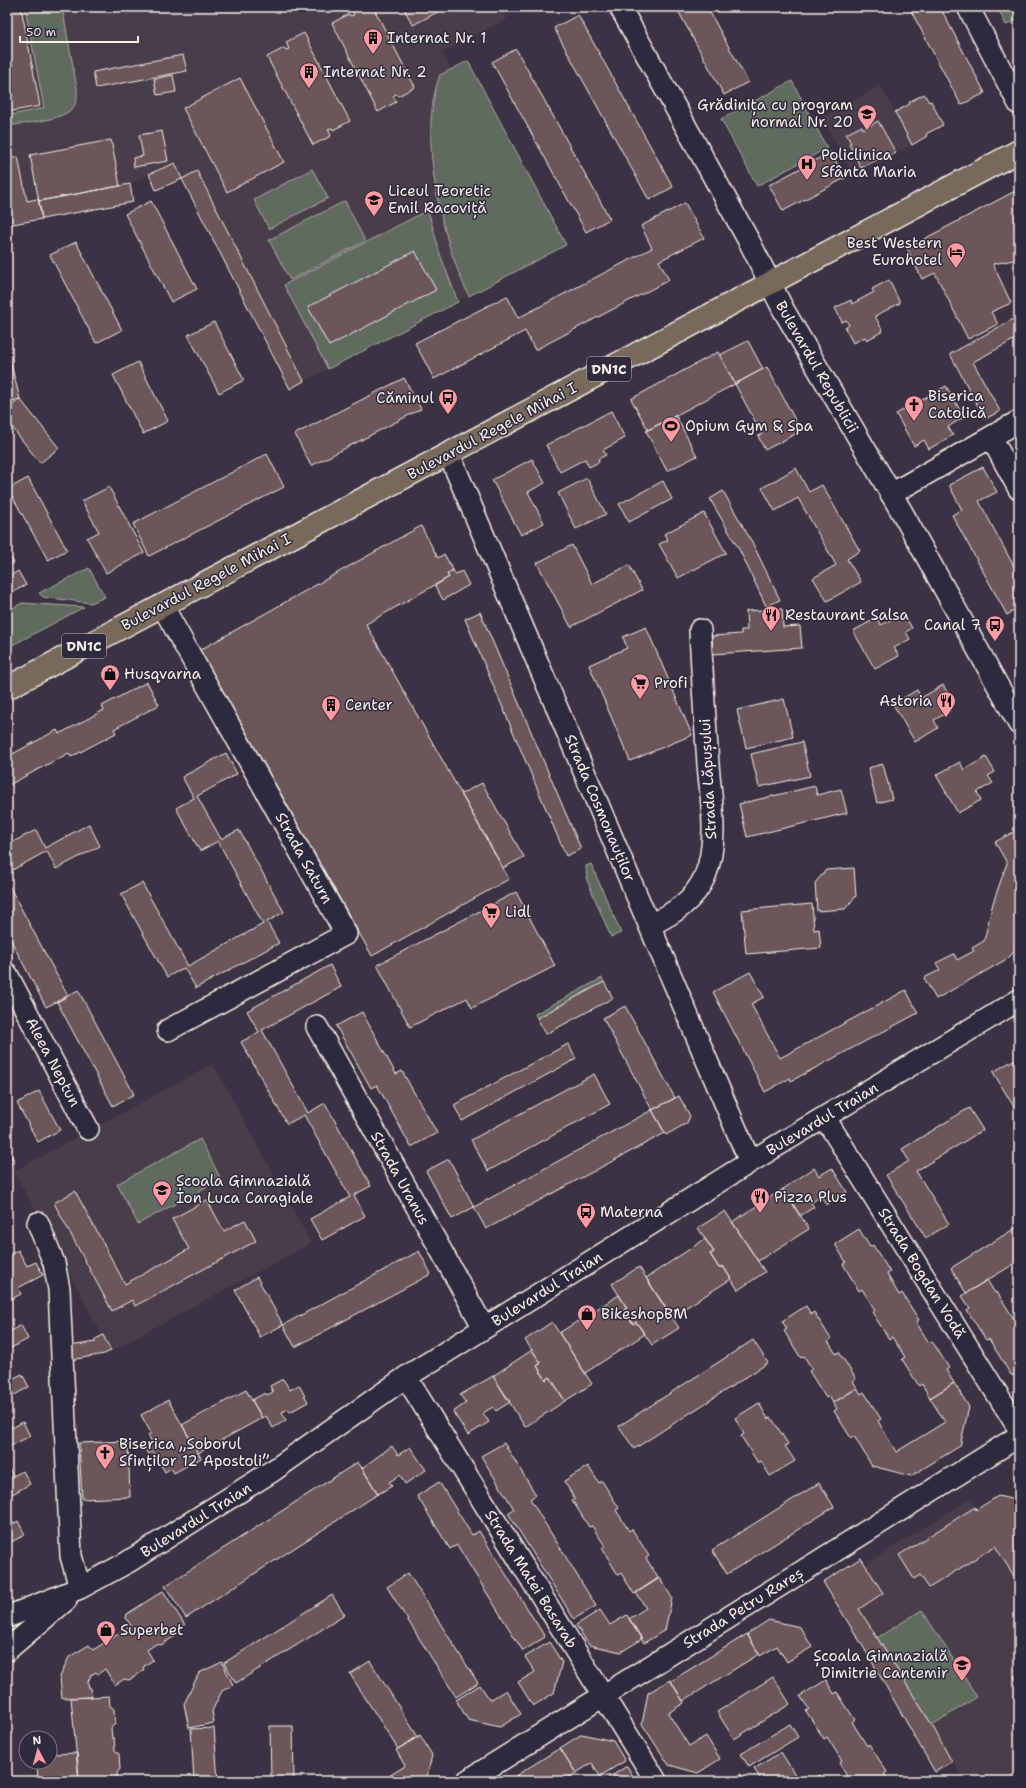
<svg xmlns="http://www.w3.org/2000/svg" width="1026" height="1788" font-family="'Shantell Sans',sans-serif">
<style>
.built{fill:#4a3e4a}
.green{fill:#606a5e;stroke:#aaaea3}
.building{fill:#6c565a;stroke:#f4f1e8}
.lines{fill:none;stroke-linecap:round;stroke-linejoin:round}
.minor-casing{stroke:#f4f1e8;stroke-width:24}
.major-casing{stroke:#f4f1e8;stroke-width:25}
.minor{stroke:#2f2a3d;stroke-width:21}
.major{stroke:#77695c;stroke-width:22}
.labels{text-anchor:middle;stroke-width:3;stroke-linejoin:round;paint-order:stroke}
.shield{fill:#2f2a3d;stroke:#b9b5b5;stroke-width:1}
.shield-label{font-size:14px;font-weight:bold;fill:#f4f1e8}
.poi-label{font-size:15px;fill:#f4f1e8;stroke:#2f2a3d;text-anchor:start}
.street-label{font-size:15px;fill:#f4f1e8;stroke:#2f2a3d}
</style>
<rect width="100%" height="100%" fill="#3b3343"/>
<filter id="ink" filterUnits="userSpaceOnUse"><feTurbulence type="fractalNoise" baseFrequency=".025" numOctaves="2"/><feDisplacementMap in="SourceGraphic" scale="8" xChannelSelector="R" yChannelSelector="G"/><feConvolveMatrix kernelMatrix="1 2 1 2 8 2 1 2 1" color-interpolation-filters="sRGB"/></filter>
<g filter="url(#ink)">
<!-- built -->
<path class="built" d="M7,7H501L507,19L442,53L549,254L304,381L197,172L182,179L175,163L149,174L130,184L39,201L42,219L7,225Z
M881,86L912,145L880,161L879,159L852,173L822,117Z
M213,1064L311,1243L111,1351L14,1171Z
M998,1496L1015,1500L1019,1506V1781H965L859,1609L883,1593L865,1565L970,1499L976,1510Z"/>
<!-- green -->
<path class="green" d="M25,7H62L77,88C77,94 78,100 74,106C65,121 23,123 7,126V116L44,108Z
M997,7H1019V19L1006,25Z
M468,61L566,245L469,296C441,239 417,135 440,75Z
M792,81L827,148L757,186L721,119Z
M312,169L328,198L269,229L254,200Z
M345,201L365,241L290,280L269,240Z
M428,210L440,254L458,302L328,369L284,285Z
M89,568L105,597L91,603L43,597L39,593Z
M22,603L84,607L7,648V611Z
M591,864L621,933L611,937L587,880L586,866Z
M602,978L604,982L537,1018L535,1014Z
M200,1139L221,1179L138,1224L117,1184Z
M922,1610L977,1697L932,1725L877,1638Z
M33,1616L7,1641V1625Z"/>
<!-- building -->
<path class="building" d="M7,7H21L40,106L7,112Z
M353,7H373L415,87L398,96L396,94L393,96L396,102L378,112L332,23L349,14L350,16L354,15L351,8Z
M403,7H447L413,25Z
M676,7H707L748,82L724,95Z
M909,7H940L985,93L961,105Z
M578,15L673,187L649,200L554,28Z
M304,33L350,121L333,130L332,128L328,129L331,136L313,145L267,57L284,48L286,50L289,49L286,42Z
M516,49L610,219L586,232L492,62Z
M183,55L187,71L96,88L93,72Z
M173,75L176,92L157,95L154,79Z
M240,78L284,162L227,192L183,108Z
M924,94L929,102L931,101L943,125L926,134L927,136L912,145L895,112L910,104L909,102Z
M878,121L896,153L880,161L879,159L861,168L849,144L851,143L846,134L862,126L863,129Z
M162,131L168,161L134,167L133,158L143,156L139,135Z
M111,140L120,186L39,201L30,155Z
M831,152L845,178L783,211L769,185Z
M18,157L27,201L38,199L42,219L7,225V159Z
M175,163L182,179L156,190L149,174Z
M197,171L304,381L290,389L182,179Z
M130,184L133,202L42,219L39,201Z
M1019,189V259L993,264L1011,303L991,312L998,324L968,339L935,273L922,279L907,248Z
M151,201L197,289L171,302L125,214Z
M685,203L704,238L659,261L669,280L535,350L525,331L434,379L415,343L507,296L518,318L652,248L641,226Z
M76,242L122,330L96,343L50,255Z
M415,251L436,290L329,346L308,307Z
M889,280L900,303L875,316L883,331L867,340L865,337L853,343L845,328L849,325L846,320L842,322L835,308L851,300L852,304L874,292L872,289Z
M1019,316V337L973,362L1000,411L985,419L950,354Z
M214,322L244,380L219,393L188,335Z
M748,341L763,369L735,384L720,355Z
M1019,346V355L1015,348Z
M7,348L20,399L59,448L40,463L7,421V409L20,399L7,402Z
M718,352L735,384L648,430L631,399Z
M138,362L168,421L143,434L113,375Z
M767,367L801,431L765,450L758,436L762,434L735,384Z
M404,378L421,409L311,466L295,434Z
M946,386L964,417L948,427L953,435L929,449L924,440L914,446L896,414Z
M611,411L625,438L603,450L606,455L598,459L599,462L589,467L585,459L560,472L546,445Z
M676,416L697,456L667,471L646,431Z
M1019,444V454L1015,446Z
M267,454L284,487L149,556L133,524Z
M532,459L545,483L528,492L544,523L521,535L492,480Z
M983,467L997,492L979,501L1019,576V608L1007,615L952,515L962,510L949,485Z
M796,468L809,492L822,485L860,551L847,559L861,582L827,601L813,578L836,565L798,498L775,511L762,488Z
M28,478L67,550L48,560L8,489Z
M587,478L606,514L576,529L558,493Z
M663,481L672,499L629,522L619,504Z
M109,487L144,553L106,573L87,538L99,532L82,501Z
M723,491L753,544L780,600L766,606L740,551L710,499Z
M704,513L726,553L678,578L659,544L668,540L664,534Z
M421,526L438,558L444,554L453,570L447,574L449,577L366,624L509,879L372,956L200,650Z
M572,545L592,584L629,565L642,590L571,627L537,563Z
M7,551L14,563L7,566Z
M453,570L455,574L462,571L469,585L443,600L435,586L449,577L447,574Z
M7,571L10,576L18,571L26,585L7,595Z
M782,609L783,627L800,626L802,648L713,654L712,636L741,634V630H747L746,611Z
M480,612L581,849L566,856L465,619Z
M903,613L912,628L906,632L910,639L894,648L899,656L875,669L853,631L877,618L881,625Z
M646,627L692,735L630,761L589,665L627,648L623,637Z
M147,682L159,705L114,729L116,733L71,757L69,753L7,786V757L57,730L59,734L104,710L102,706Z
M943,685L952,700L946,704L950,711L934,720L938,728L915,742L893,704L917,690L921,698Z
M784,699L793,737L746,748L737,710Z
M802,742L810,776L759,787L751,754Z
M226,753L237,774L197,796L221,839L239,830L284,912L267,922L279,943L196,988L184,968L167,977L121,894L142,883L188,966L263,924L218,841L200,851L176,808L194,798L182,777Z
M986,757L995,772L988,776L993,783L977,792L981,800L958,813L936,775L960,762L964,770Z
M883,764L892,799L877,803L868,768Z
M482,783L524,857L503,868L461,794Z
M815,786L817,795L841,789L847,813L747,837L739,804Z
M89,824L100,846L56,869L47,851L7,873V845L36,830L45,848Z
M1019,829V927L1017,949L1007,959L936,999L924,978L940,970L936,963L954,954L957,960L974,951L972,948L984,941L993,903L1007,863L995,842Z
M854,868L856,896L845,909L817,911L815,883L826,870Z
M7,882L68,996L46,1007L7,933Z
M516,892L555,966L472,1008L467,998L410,1027L377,965Z
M812,904L814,930L819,929L821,948L746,954L742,910Z
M330,965L341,987L262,1030L308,1113L325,1103L371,1186L354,1195L365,1216L322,1240L310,1219L350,1197L304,1115L287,1124L241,1042L259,1032L247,1011Z
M750,972L764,997L751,1004L780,1058L906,990L918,1013L791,1081L790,1078L765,1092L713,992Z
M604,982L613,998L546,1034L537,1018Z
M78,990L134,1094L113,1106L57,1002Z
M625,1006L675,1098L652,1110L603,1018Z
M362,1012L396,1074L402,1071L437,1133L411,1147L377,1085L371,1088L336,1026Z
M568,1044L576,1059L462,1121L454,1105Z
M1019,1057V1104L1014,1107L993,1072Z
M594,1074L610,1104L488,1171L471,1140Z
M39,1091L60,1130L38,1142L17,1103Z
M679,1096L690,1116L687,1123L666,1135L652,1110Z
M969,1108L983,1130L916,1171L949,1224L926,1238L886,1175L909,1161L902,1149Z
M652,1110L665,1133L486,1229L474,1207Z
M7,1147L15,1162L7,1166Z
M449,1159L474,1207L452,1219L426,1171Z
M814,1168L819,1176L832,1168L847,1192L826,1205L821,1196L811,1203L814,1207L800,1216L783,1189Z
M783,1189L809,1229L758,1261L732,1222Z
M75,1191L125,1284L189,1249L172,1219L207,1200L224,1231L245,1220L256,1241L135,1306L132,1300L112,1311L54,1203Z
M725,1211L765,1272L738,1290L723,1266L719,1268L710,1254L714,1252L698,1228Z
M1017,1227L1019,1230V1261L966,1293L951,1268Z
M859,1229L870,1247L873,1245L890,1272L887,1274L899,1295L902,1293L919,1320L916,1322L929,1343L932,1341L949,1368L946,1370L954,1383L930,1398L922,1384L919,1386L902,1359L905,1357L892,1337L889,1339L872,1312L875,1310L862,1289L859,1291L843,1264L846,1262L835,1244Z
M705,1239L714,1252L710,1254L719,1268L723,1266L731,1279L671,1317L646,1278Z
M18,1250L27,1266L36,1262L43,1275L18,1288L21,1294L7,1301V1256Z
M419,1251L431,1274L295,1347L283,1325Z
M639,1267L679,1328L652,1345L636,1322L633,1324L624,1310L627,1308L612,1284Z
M257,1277L283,1325L260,1337L235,1290Z
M987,1280L995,1293L997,1292L1016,1322L1014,1324L1019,1332V1376L1011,1375L989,1339L986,1340L967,1310L970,1308L962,1296Z
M619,1295L627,1308L624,1310L633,1324L636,1322L645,1334L585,1373L559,1333Z
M806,1306L811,1314L814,1312L831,1339L828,1341L836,1354L839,1352L856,1379L853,1381L857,1388L833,1403L829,1396L826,1398L809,1371L812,1369L804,1356L801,1358L784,1331L787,1329L782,1321Z
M552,1322L592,1384L565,1401L550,1377L546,1380L537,1366L541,1363L525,1340Z
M7,1324L11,1331L21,1325L28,1339L7,1350Z
M103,1335L111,1351L104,1354L65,1361L63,1347L96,1342L94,1340Z
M753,1340L768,1363L634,1449L619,1426Z
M532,1350L541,1363L537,1366L546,1380L550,1377L565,1401L525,1427L493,1376Z
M7,1371L12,1379L22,1374L29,1387L7,1399Z
M493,1376L510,1402L496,1411L493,1407L483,1413L489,1422L468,1435L453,1412L466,1403L460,1395Z
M283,1379L290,1390L299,1385L308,1402L290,1412L288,1409L282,1412L286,1420L273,1428L266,1416L262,1418L252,1400L265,1393L267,1395L273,1392L270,1386Z
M954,1383L969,1407L960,1446L911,1476L872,1466L854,1436L851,1438L834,1411L837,1409L833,1403L857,1388L861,1394L864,1392L881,1419L878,1421L896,1452L945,1422L930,1398Z
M246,1390L262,1418L198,1453L182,1425Z
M168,1400L201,1458L174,1473L171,1468L165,1472L153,1452L148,1454L144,1447L152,1442L148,1435L151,1433L141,1415Z
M759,1403L768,1419L771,1417L788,1444L785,1446L795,1461L770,1476L761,1461L758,1463L741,1436L744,1434L735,1418Z
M7,1418L12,1428L23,1422L30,1436L7,1448Z
M128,1441L130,1497L82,1499L79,1443Z
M504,1443L536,1495L530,1499L596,1606L574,1619L508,1513L514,1509L481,1456Z
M392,1446L398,1455L410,1447L426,1470L405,1484L400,1475L389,1482L392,1486L378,1494L362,1468Z
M358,1462L378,1494L186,1618L165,1586Z
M7,1465L13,1476L23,1471L30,1484L7,1497Z
M588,1466L599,1483L602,1481L619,1508L616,1510L629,1531L632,1529L649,1556L646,1558L658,1578L634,1594L621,1573L618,1575L602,1548L605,1546L592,1526L589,1527L572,1500L575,1499L564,1481Z
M439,1482L472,1535L479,1531L545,1637L523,1651L457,1545L450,1549L417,1496Z
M819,1483L834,1507L727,1574L712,1550Z
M998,1496L1015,1500L1019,1506V1584L995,1546L929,1588L920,1575L914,1579L899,1555L975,1507L976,1510Z
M7,1512L13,1524L18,1521L25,1535L7,1544Z
M861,1558L883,1593L859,1609L932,1725L952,1762L935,1772L864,1648L823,1582Z
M408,1573L478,1683L456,1697L387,1587Z
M660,1578L672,1598L665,1630L644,1643L629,1619L646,1608L636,1593Z
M163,1591L185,1625L176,1631L175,1636L161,1645L156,1644L147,1650L153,1660L144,1666L143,1671L129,1680L124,1679L115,1685L105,1669L98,1674L96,1672L91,1675L88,1682L89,1688H91L92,1697L62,1698L60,1677L69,1657L89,1645L93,1650L131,1626L126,1618L127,1614Z
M332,1595L345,1615L236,1683L224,1663Z
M600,1610L610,1625L627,1615L642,1639L621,1652L589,1645L576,1625Z
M769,1620L800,1627L812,1647L787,1662L777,1646L760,1656L747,1634Z
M747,1634L759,1654L683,1701L671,1681Z
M549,1642L562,1662L554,1693L533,1706L518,1682L535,1672L525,1657Z
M370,1661L418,1737L398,1749L350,1674Z
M222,1662L233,1685L222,1691L212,1711L214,1723L189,1728L184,1704L199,1673Z
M1019,1674V1684L1014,1677Z
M773,1677L790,1704L734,1739L717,1712Z
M670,1680L684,1703L668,1713L689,1746L706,1736L720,1759L698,1773L669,1765L642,1724L648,1693Z
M826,1680L834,1694L837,1692L855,1720L852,1722L867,1746L869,1744L887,1772L884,1774L889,1781H850L839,1763L842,1761L827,1737L824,1739L806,1711L809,1709L800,1696Z
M480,1685L490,1700L506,1690L521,1714L500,1727L468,1720L456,1700Z
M109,1696L110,1706L114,1709L115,1724L111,1728L112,1738H114L115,1750L119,1754L120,1769L117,1773V1781H79L71,1698Z
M790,1724L798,1737L749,1767L741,1754Z
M270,1726H293L294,1781H271Z
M214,1728L218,1781H194L191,1729Z
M582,1734L613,1741L625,1761L600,1776L592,1763L576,1773L560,1748Z
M420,1735L432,1755L426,1781H392L389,1776L405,1766L396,1750Z
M560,1748L576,1773L563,1781H521L517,1775Z
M781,1752L799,1781H762L754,1769Z
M77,1753L79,1781H38L37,1762H50V1754Z
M627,1766L636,1781H606L605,1780Z
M741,1774L745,1781H729Z
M517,1775L521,1781H507Z
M820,1775L824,1781H809Z
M389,1776L392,1781H381Z"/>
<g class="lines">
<!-- minor casing -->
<g class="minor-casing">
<path id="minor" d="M620,7L750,243L783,309L903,514L1019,724
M968,7L1019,104
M991,437L1019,489
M449,454L750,1162
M891,494L1019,421
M162,605L346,934L168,1030
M650,925C673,914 694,901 705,876C719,842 711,800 708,764C705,719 702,675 700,630
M7,974L88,1129
M317,1027L484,1328
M825,1118L1019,1429
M38,1223L54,1263L59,1289L71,1556L80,1588
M406,1377L656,1781
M7,1617L80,1588L128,1562L274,1470L406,1377L750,1162L1019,1000
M7,1650L66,1600
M467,1781L1019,1436"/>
</g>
<!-- major casing -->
<g class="major-casing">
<path id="major" d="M7,688L1019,151"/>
</g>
<!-- minor -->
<use href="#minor" class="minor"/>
<!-- major -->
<use href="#major" class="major"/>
</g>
</g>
<!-- icons -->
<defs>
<g id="building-pin" transform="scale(1)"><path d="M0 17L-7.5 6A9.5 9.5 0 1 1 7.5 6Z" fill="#ff9aa2" stroke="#2f2a3d"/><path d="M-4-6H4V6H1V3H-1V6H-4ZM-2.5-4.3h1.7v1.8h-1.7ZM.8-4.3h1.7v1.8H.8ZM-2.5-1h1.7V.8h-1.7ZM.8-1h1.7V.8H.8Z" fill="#111"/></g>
<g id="school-pin" transform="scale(1)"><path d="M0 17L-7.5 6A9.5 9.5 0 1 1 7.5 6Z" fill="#ff9aa2" stroke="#2f2a3d"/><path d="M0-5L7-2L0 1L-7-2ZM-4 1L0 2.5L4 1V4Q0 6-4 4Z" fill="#111"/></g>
<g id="hospital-pin" transform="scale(1)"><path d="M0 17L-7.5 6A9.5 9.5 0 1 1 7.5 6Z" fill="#ff9aa2" stroke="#2f2a3d"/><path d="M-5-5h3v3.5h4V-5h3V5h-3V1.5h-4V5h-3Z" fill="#111"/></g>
<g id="hotel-pin" transform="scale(1)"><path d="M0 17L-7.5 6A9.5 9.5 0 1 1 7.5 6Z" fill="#ff9aa2" stroke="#2f2a3d"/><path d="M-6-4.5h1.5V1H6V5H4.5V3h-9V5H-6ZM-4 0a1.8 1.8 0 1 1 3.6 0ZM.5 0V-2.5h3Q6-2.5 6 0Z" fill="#111"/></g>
<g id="bus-pin" transform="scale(1)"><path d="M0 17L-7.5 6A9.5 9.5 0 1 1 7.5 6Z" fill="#ff9aa2" stroke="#2f2a3d"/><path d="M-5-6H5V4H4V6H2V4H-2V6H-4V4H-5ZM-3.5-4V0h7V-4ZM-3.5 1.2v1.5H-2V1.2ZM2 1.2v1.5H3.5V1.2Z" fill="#111"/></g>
<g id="church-pin" transform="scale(1)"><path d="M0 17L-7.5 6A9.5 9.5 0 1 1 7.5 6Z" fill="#ff9aa2" stroke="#2f2a3d"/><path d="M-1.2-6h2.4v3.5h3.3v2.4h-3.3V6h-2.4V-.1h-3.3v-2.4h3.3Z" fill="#111"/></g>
<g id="stadium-pin" transform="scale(1)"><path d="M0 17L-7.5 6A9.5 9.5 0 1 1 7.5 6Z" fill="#ff9aa2" stroke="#2f2a3d"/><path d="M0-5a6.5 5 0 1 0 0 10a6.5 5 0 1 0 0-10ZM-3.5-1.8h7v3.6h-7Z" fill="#111"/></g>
<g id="restaurant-pin" transform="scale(1)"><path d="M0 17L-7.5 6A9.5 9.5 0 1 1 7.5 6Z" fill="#ff9aa2" stroke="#2f2a3d"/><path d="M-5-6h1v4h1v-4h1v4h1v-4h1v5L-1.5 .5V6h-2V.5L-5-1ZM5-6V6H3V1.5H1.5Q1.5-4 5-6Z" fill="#111"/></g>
<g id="shop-pin" transform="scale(1)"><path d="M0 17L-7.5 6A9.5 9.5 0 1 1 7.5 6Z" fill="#ff9aa2" stroke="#2f2a3d"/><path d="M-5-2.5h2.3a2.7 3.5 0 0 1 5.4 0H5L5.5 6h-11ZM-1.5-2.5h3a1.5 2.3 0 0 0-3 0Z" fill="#111"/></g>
<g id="supermarket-pin" transform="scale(1)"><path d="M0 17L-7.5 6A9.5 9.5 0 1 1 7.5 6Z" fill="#ff9aa2" stroke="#2f2a3d"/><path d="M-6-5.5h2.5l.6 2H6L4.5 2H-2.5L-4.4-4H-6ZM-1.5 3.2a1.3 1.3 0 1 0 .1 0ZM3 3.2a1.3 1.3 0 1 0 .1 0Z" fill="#111"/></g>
</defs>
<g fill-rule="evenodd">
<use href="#building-pin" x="373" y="38"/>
<use href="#building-pin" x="309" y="72"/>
<use href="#school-pin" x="867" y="114"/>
<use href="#hospital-pin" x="807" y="164"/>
<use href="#school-pin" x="374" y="200"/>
<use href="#hotel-pin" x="956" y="252"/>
<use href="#bus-pin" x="448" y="398"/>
<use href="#church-pin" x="914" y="405"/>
<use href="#stadium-pin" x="671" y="426"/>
<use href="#restaurant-pin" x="771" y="615"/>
<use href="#bus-pin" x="995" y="625"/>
<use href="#shop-pin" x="110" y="674"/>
<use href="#supermarket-pin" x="640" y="683"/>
<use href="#restaurant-pin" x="946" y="701"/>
<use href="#building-pin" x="331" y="705"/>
<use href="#supermarket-pin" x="491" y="912"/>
<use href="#school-pin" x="162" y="1190"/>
<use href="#restaurant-pin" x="760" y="1197"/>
<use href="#bus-pin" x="586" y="1212"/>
<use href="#shop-pin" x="587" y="1314"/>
<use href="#church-pin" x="105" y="1453"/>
<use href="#shop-pin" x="106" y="1630"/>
<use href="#school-pin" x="962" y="1665"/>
</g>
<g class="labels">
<!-- shield labels -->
<g class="shield">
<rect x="587" y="357" width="44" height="24" rx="3"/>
<rect x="62" y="634" width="44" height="24" rx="3"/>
</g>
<g class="shield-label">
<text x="609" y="374">DN1C</text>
<text x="84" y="651">DN1C</text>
</g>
<!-- poi labels -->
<g class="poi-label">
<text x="387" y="43">Internat Nr. 1</text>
<text x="323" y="77">Internat Nr. 2</text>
<text x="853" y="110" text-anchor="end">Grădinița cu program<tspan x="853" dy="17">normal Nr. 20</tspan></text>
<text x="821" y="160">Policlinica<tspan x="821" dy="17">Sfânta Maria</tspan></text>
<text x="388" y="196">Liceul Teoretic<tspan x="388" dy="17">Emil Racoviță</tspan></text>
<text x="942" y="248" text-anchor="end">Best Western<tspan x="942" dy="17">Eurohotel</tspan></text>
<text x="928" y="401">Biserica<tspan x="928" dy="17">Catolică</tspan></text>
<text x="434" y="403" text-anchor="end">Căminul</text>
<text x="685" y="431">Opium Gym &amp; Spa</text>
<text x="785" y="620">Restaurant Salsa</text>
<text x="981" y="630" text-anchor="end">Canal 7</text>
<text x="124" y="679">Husqvarna</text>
<text x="654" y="688">Profi</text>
<text x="932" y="706" text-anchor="end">Astoria</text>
<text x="345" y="710">Center</text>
<text x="505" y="917">Lidl</text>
<text x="176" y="1186">Școala Gimnazială<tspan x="176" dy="17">Ion Luca Caragiale</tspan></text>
<text x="774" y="1202">Pizza Plus</text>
<text x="600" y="1217">Materna</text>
<text x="601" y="1319">BikeshopBM</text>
<text x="119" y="1449">Biserica „Soborul<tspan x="119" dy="17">Sfinților 12 Apostoli”</tspan></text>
<text x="120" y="1635">Superbet</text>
<text x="948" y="1661" text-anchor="end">Școala Gimnazială<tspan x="948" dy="17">Dimitrie Cantemir</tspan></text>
</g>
<!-- street labels -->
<g class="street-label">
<text transform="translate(817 367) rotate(60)" y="5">Bulevardul Republicii</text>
<text transform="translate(492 431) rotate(-28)" y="5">Bulevardul Regele Mihai I</text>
<text transform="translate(206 582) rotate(-28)" y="5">Bulevardul Regele Mihai I</text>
<text transform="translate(708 779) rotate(-93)" y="5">Strada Lăpușului</text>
<text transform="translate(600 808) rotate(67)" y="5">Strada Cosmonauților</text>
<text transform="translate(304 858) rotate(61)" y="5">Strada Saturn</text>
<text transform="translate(53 1062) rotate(62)" y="5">Aleea Neptun</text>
<text transform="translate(822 1119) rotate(-31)" y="5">Bulevardul Traian</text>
<text transform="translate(400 1178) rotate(61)" y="5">Strada Uranus</text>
<text transform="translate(922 1273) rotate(58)" y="5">Strada Bogdan Vodă</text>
<text transform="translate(547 1289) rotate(-32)" y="5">Bulevardul Traian</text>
<text transform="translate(196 1520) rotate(-32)" y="5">Bulevardul Traian</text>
<text transform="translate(531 1579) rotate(58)" y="5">Strada Matei Basarab</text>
<text transform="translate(743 1608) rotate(-32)" y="5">Strada Petru Rareș</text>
</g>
</g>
<!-- margin -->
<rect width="1026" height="1788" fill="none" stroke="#2f2a3d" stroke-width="24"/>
<rect x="12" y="12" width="1002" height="1764" fill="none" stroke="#f4f1e8" stroke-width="1.5" filter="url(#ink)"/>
<!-- north arrow -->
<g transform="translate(38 1750) rotate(354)"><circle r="19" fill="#2f2a3d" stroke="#7e7a81"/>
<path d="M0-3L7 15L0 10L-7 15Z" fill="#ff9aa2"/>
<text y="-6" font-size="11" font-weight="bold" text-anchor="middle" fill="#f4f1e8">N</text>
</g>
<!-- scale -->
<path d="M20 36v6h118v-6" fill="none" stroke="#f4f1e8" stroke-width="2"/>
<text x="26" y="36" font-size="12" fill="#f4f1e8" stroke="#2f2a3d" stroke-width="3" paint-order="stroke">50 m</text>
</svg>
